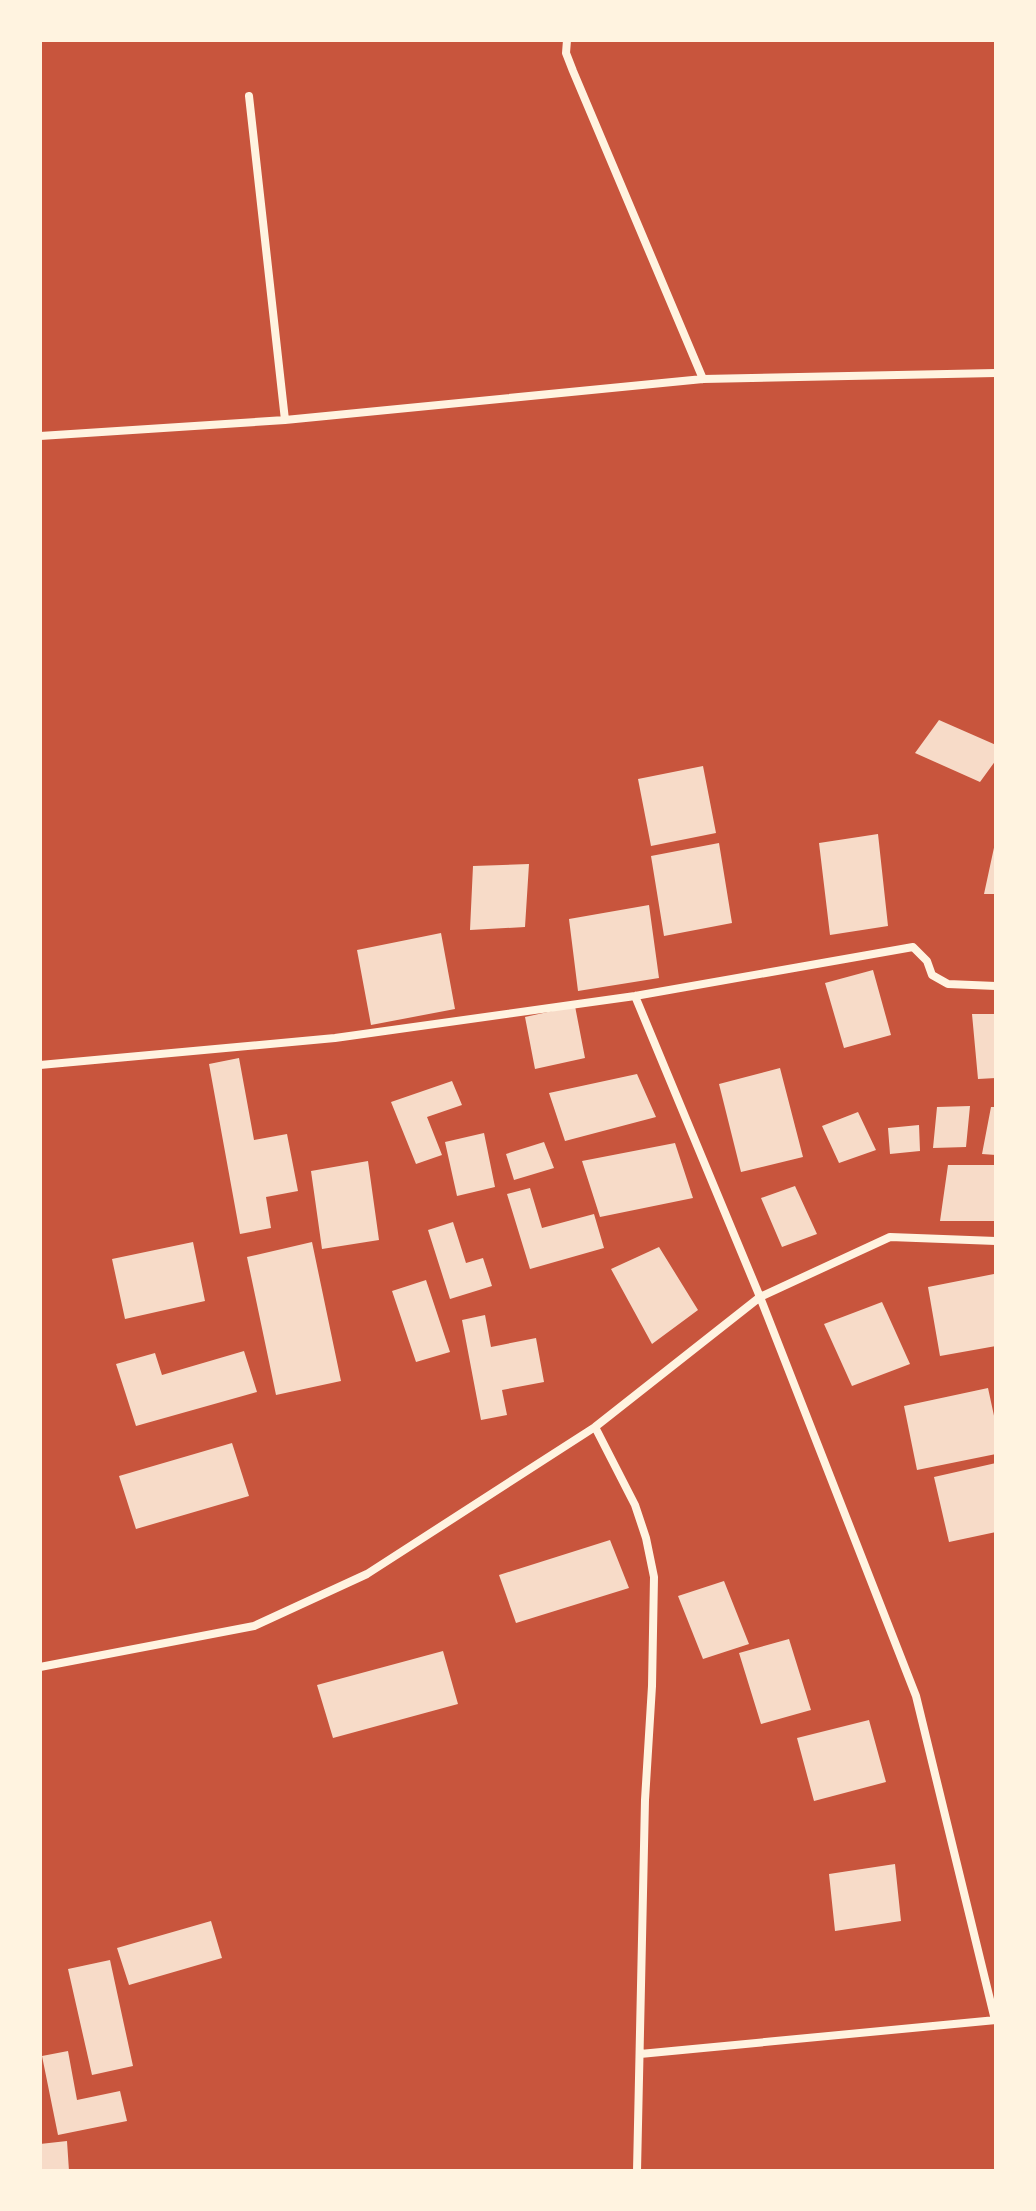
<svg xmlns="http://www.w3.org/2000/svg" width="1036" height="2211" font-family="'PT Sans',sans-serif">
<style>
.building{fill:#f7dbc8}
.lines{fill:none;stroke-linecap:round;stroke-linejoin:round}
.minor{stroke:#fff3e0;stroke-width:8}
</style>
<rect width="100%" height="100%" fill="#c8553d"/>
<!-- building -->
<path class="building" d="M939,720L996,745V760L980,782L915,753Z
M703,766L716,833L651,846L638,779Z
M878,834L888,926L830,935L819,843Z
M719,843L732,923L664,936L651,856Z
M995,843L996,894H984Z
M529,864L525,927L470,930L473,866Z
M649,905L659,978L578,991L569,919Z
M441,933L455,1009L371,1025L357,950Z
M873,970L891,1035L844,1048L825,983Z
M575,1006L585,1058L535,1069L525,1017Z
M972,1014H996V1078L978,1079Z
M239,1058L254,1140L287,1134L298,1191L266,1197L271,1228L240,1234L209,1064Z
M780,1068L803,1157L741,1172L719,1084Z
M637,1074L656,1117L565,1141L549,1093Z
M452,1081L462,1105L427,1117L442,1155L416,1164L391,1102Z
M970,1106L966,1147L933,1148L937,1107Z
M991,1107H996V1155L982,1154Z
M858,1112L876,1150L839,1163L822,1126Z
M919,1125L920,1151L890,1154L888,1128Z
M484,1133L495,1187L457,1196L445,1142Z
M544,1142L554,1168L514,1180L506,1154Z
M675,1143L693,1198L600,1217L582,1161Z
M368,1161L379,1240L322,1249L311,1171Z
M948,1165H996V1221H940Z
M795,1186L817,1234L782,1247L761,1198Z
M530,1188L542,1228L594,1214L604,1248L530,1269L507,1194Z
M453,1222L466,1263L483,1258L492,1286L450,1299L428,1230Z
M193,1242L205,1301L125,1319L112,1259Z
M312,1242L341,1381L276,1395L247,1257Z
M659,1247L698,1310L652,1344L611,1269Z
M994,1274L996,1346L940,1356L928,1287Z
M426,1280L450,1352L416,1362L392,1291Z
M882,1302L910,1364L852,1386L824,1324Z
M485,1315L491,1347L536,1338L544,1382L502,1390L507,1415L481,1420L462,1320Z
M244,1351L257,1392L136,1426L116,1364L155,1353L162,1375Z
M988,1388L996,1425V1454L917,1470L904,1406Z
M232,1443L249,1496L136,1529L119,1476Z
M996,1463V1532L949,1542L934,1477Z
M610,1540L629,1588L516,1623L499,1575Z
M724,1581L749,1644L703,1659L678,1596Z
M789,1639L811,1710L761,1724L739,1653Z
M443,1651L458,1704L333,1738L317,1685Z
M869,1720L886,1782L814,1801L797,1738Z
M895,1864L901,1921L835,1931L829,1874Z
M211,1921L222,1958L129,1985L117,1948Z
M110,1960L133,2066L92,2075L68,1969Z
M68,2051L77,2100L120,2091L127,2121L58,2135L42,2056Z
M67,2141L69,2171H40V2144Z"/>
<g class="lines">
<!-- minor -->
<path class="minor" d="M567,40L566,53L573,71L703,379
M249,96L285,420
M40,436L285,420L703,379L996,373
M635,996L760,1297L916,1696L995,2020
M40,1065L335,1038L635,996L913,947L927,961L932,975L948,984L996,986
M595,1427L635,1505L646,1538L654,1577L652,1686L645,1800L637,2171
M40,1667L254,1626L367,1574L595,1427L760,1297L890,1237L996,1241
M640,2054L996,2020"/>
</g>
<!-- border -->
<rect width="1036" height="2211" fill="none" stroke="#fff3e0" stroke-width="84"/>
</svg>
